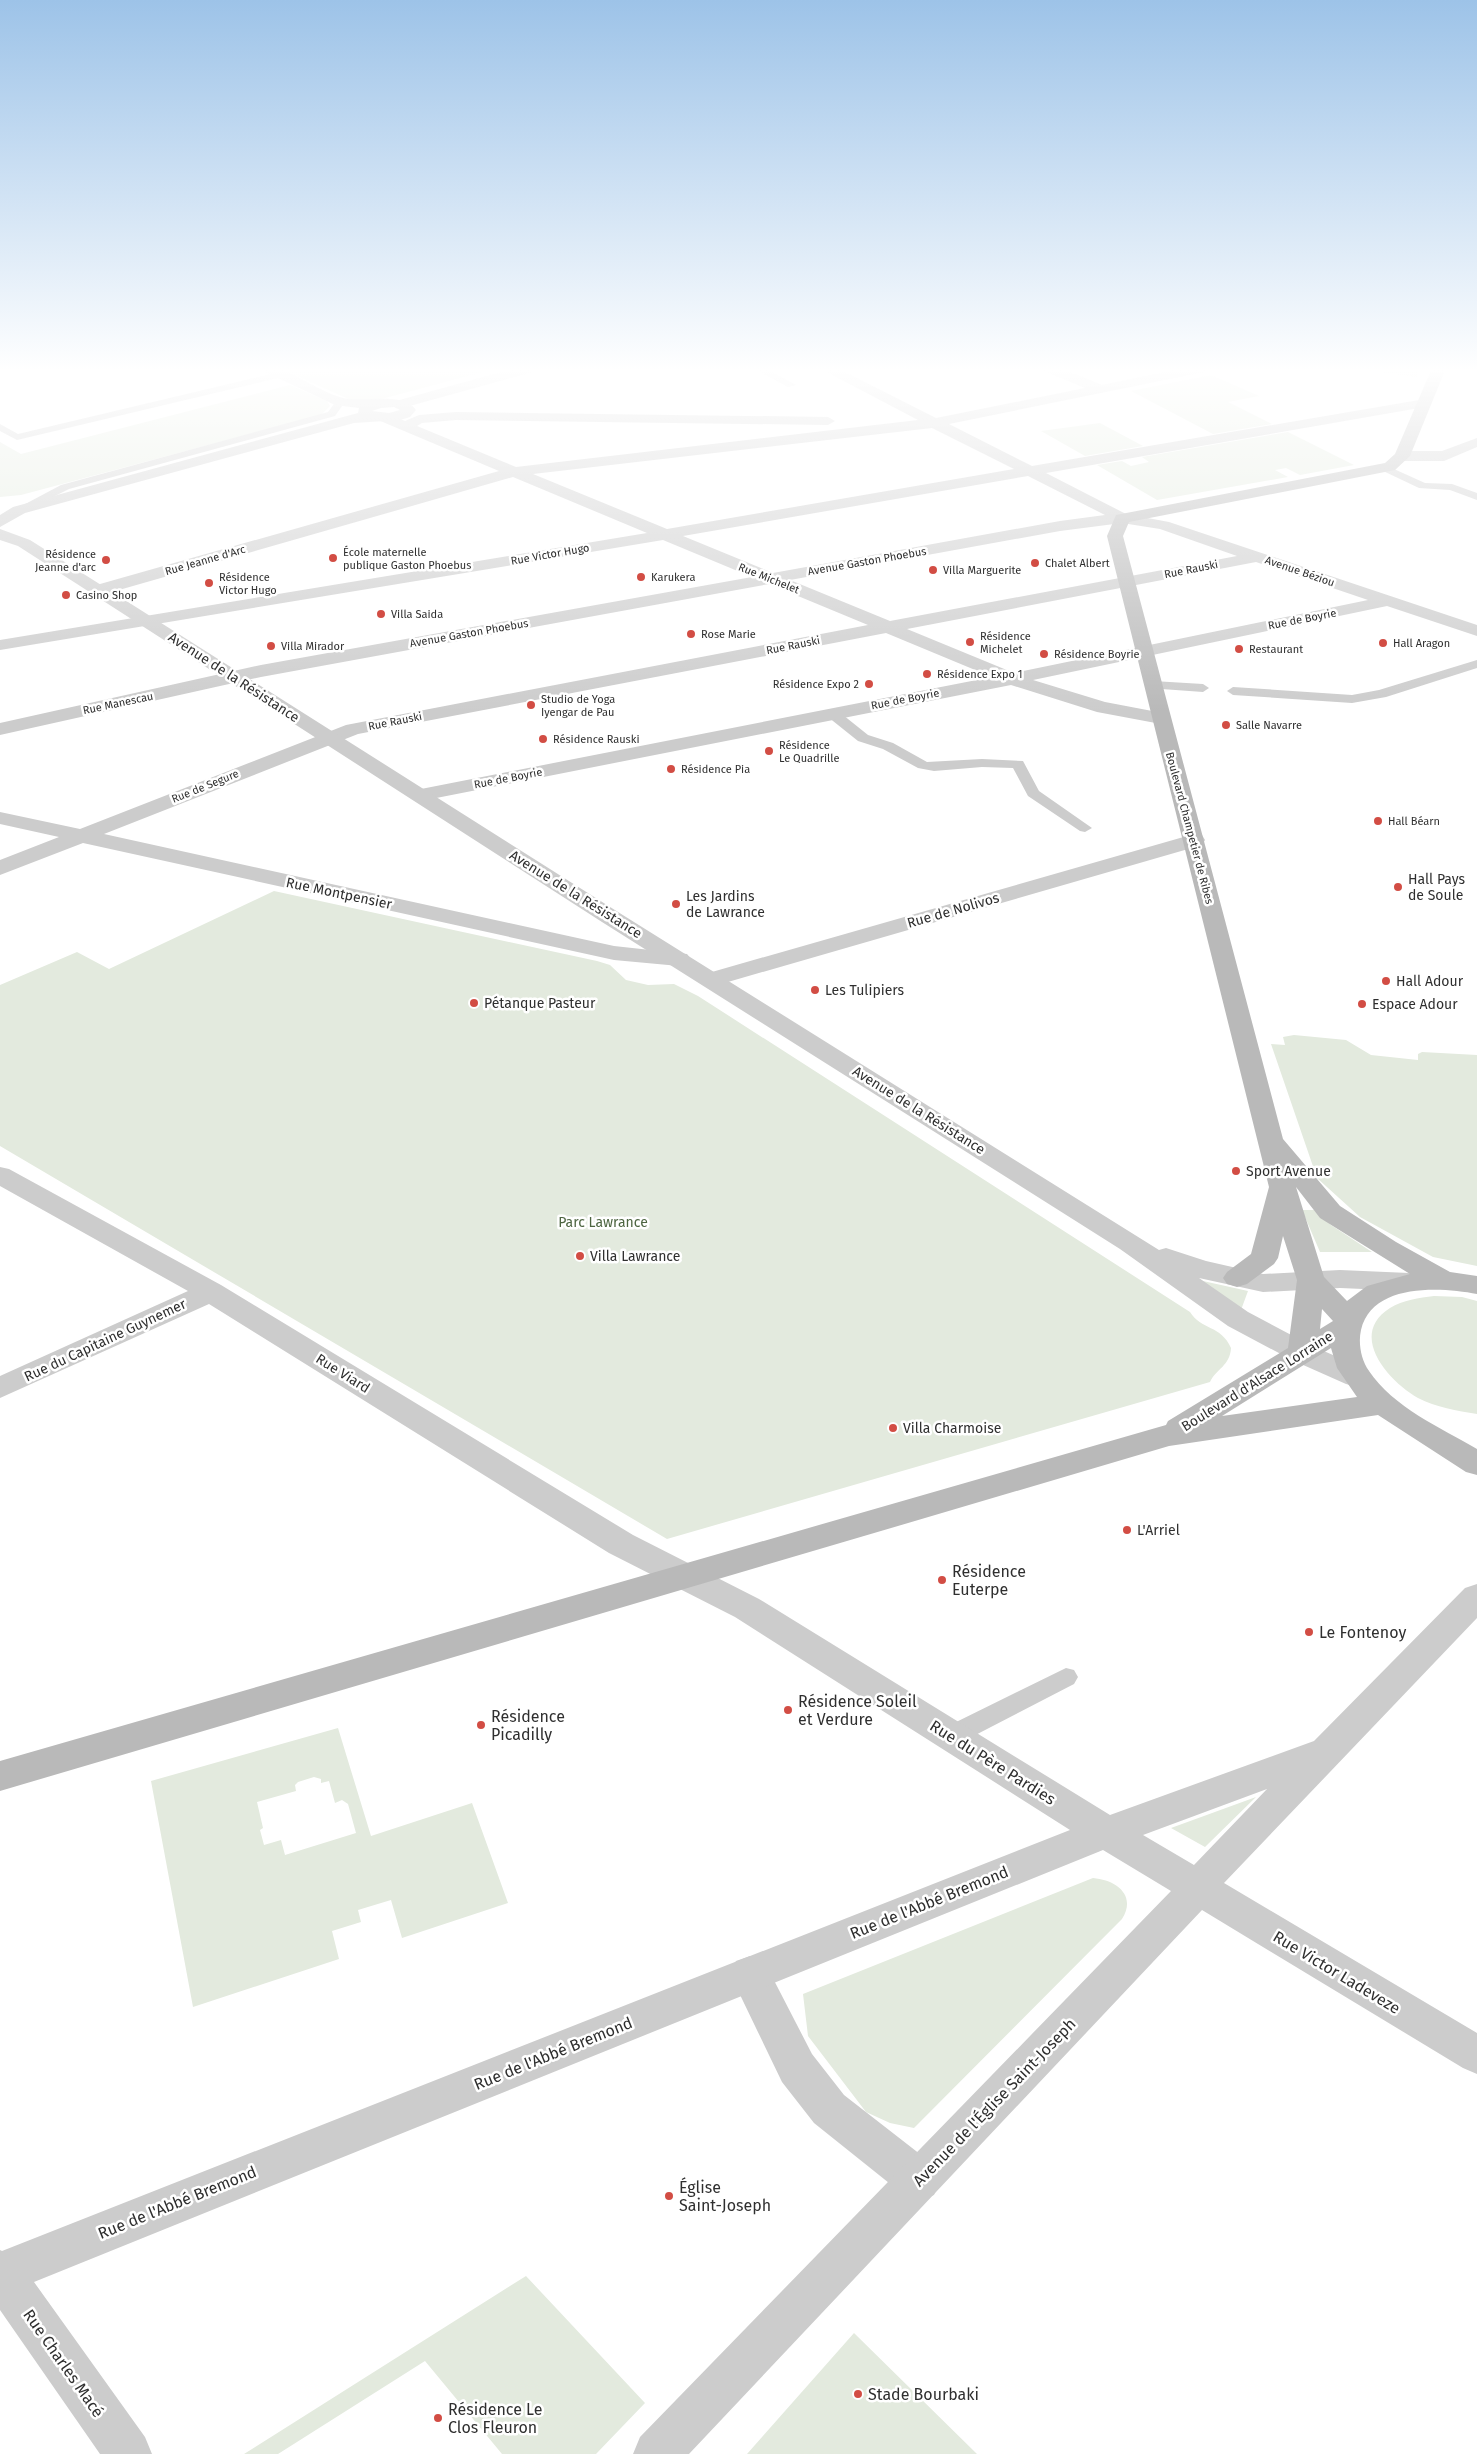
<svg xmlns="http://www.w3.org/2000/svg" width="1477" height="2454" font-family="'Fira Sans',sans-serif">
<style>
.green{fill:#e3eade;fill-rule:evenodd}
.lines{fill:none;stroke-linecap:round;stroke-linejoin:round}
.service{fill:#ccc;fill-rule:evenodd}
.pedestrian{fill:#ccc;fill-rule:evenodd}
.minor{fill:#ccc;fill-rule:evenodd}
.tertiary{fill:#ccc;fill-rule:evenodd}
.secondary{fill:#b9b9b9;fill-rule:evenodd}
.poi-dot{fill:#d24d44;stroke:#fff;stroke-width:2}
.labels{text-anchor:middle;stroke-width:5;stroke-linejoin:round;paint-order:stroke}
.far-poi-label{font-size:11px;fill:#2f2f2f;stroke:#fff;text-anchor:start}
.far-street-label{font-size:11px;fill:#2f2f2f;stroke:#fff}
.street-label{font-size:14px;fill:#2f2f2f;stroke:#fff}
.poi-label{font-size:14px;fill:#2f2f2f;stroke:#fff;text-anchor:start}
.park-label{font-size:14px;fill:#4d6541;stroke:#fff}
.near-poi-label{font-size:16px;fill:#2f2f2f;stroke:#fff;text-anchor:start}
.near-street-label{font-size:16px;fill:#2f2f2f;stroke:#fff}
</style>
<rect width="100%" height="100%" fill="#fff"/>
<!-- green -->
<path class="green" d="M279,368H498L370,402L353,401Z
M1360,368L1419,371L1417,377L1355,369Z
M1211,375L1259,396L1228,402L1272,424L1213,434L1131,391Z
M290,385L327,401L330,406L321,415L21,495L0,497V442L21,454Z
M1100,423L1143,446L1085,456L1041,431Z
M1288,432L1354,465L1300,475L1286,468L1275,470L1288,477L1157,500L1097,465L1122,461L1131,466L1149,462L1142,457Z
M274,891L597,961L610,965L626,980L648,985L674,984L698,996L1190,1312C1201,1330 1221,1325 1231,1348C1230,1366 1216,1369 1210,1382L667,1539L0,1146V985L77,952L109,969Z
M1294,1035L1346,1040L1371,1055L1418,1060V1054L1422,1052L1477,1055V1266L1433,1257L1360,1217L1317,1178L1271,1044L1285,1045L1283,1037Z
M1302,1210H1314L1331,1225L1372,1252H1320Z
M1194,1279L1248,1291L1241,1310Z
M1434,1296L1462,1297L1477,1301V1414C1457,1411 1436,1407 1418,1398C1389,1382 1347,1335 1390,1308C1403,1300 1419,1298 1434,1296Z
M338,1728L371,1836L472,1803L508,1903L402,1938L391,1900L358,1910L361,1922L332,1931L339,1959L193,2007L151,1781ZM314,1777L321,1779V1783L329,1781L335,1803L342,1800L348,1804L356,1833L285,1855L281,1840L264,1845L260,1830L263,1828L257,1802L296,1791L295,1785L298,1782Z
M1256,1797L1205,1847L1171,1828Z
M1093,1878C1116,1880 1137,1895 1122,1919L914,2128L890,2123L866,2112L808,2036L803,1994Z
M526,2276L645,2403L596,2454H502L425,2361L278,2454H244Z
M854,2333L977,2454H747Z"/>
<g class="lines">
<!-- service -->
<path class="service" d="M753,368H765L796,385L788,387Z
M279,372L282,373V377L17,440L0,431V424L18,434Z
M340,399L345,402L335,416L69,489L23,512L19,513L14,510L61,485L328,412L337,400Z
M1385,465L1425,483L1452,484L1477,493V500L1450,490L1419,488L1381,470L1380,468Z
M1477,660V668L1386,697L1352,703L1233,695L1227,691L1233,687L1352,695L1379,690Z
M1153,681L1203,684L1209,688L1203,692L1148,688L1147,685L1148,682Z
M833,710L838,711L868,735L893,743L927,762L982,759L1023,761L1039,791L1092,828L1085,832L1080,831L1028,796L1013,768L982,767L934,771L918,768L883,749L858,741L828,717L826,714Z
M1066,1668L1074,1670L1078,1677L1074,1684L960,1743L951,1746L942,1743L939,1736L942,1729Z"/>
<!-- pedestrian -->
<path class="pedestrian" d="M750,1956L764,1961L812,2054L844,2095L934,2165L940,2180L934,2195L919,2201L904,2195L814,2123L782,2082L730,1974L736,1961Z"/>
<!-- minor -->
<path class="minor" d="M515,368H538L536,371L406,407L401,408L394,404L396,401Z
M819,368H837L936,418L1085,388L1044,371L1042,368H1061L1102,385L1183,368H1211L1204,372L949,424L1032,466L1425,399L1430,400L1432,403L1425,407L1046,473L1126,514L1169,522L1477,625V636L1387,606L1033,680L1105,702L1168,714L1171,718L1168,722L1161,724L1097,712L1011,685L421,801L414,799L411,795L414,791L421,789L992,677L886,633L358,734L104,834L614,946L687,954L691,959L687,964L679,966L614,960L83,843L0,875V860L59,837L0,824V812L80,829L346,725L868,625L769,584L261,677L0,735V723L261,665L752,577L663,540L0,650V640L647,533L513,477L105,594H93L90,590L93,586L499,471L378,420L376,417L378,414H388L405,421L419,415L456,412L828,417L835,421L828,425L456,420L422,423L417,426L516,467L918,420ZM932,428L1014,469L667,529L533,474ZM1028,476L1105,515L1060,521L773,573L683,536ZM1122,523L1160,529L1237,556L890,621L790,580L1060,531ZM1256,562L1368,600L1014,673L907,629Z
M1477,438V447L1444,461H1402L1394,456L1402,451H1442Z
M1194,834L1202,835L1205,840L1202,845L721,984L713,986L705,984L701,979L705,974Z
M0,1167L9,1169L221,1285L633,1535L759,1599L1110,1815L1314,1741L1465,1588L1477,1584V1618L1224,1883L1477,2033V2074L1463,2068L1202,1910L689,2454H633L640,2437L1171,1891L1103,1850L34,2282L145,2437L152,2454H100L0,2310V2250L2,2251L1070,1830L735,1617L609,1553L209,1304L0,1398V1376L188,1291L0,1186ZM1267,1789L1194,1865L1143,1835Z"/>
<!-- tertiary -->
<path class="tertiary" d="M257,368C263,368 271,367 276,368C300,375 320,392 343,398C365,403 403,391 416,410L410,417L400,420L354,423L25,513L0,527V515L13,507L358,413L359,408L335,405ZM394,407L400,410L389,413L372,411L381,408Z
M0,529L30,540L618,912L1159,1250L1166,1248L1206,1261L1263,1274L1340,1270L1409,1273L1419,1275L1423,1282L1419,1289L1409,1291L1340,1288L1263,1292L1199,1278L1248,1312L1312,1346L1368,1370L1372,1377L1368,1384L1357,1387L1346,1384L1292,1360L1228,1326L1120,1249L602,922L18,546L0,540Z"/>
<!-- secondary -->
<path class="secondary" d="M1432,368H1446L1410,456L1395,470L1129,522L1123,536L1283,1139L1340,1206L1396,1242L1450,1272L1477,1276V1294C1440,1287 1372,1283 1361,1330C1358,1343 1361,1360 1369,1371C1393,1407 1441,1428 1477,1449V1475L1466,1472L1378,1415L1169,1446L0,1791V1761L1166,1425L1168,1421L1288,1348L1297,1280L1283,1236L1278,1258L1274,1264L1247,1284L1237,1287L1227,1284L1223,1278L1227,1272L1251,1254L1269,1187L1107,536L1116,515L1385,463L1395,454ZM1296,1187L1320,1218L1410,1274L1367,1286L1347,1301L1324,1277ZM1322,1309L1333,1321L1320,1329ZM1331,1348L1337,1368L1357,1397L1222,1416Z"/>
</g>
<!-- sky -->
<linearGradient id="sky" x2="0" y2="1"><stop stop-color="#9dc3e8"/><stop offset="0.52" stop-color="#fff"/><stop offset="1" stop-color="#fff" stop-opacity="0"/></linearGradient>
<rect width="1477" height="712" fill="url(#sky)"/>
<!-- markers -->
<g class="poi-dot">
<circle cx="333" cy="558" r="5"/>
<circle cx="106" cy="560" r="5"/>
<circle cx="1035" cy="563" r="5"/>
<circle cx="933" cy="570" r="5"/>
<circle cx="641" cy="577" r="5"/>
<circle cx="209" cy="583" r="5"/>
<circle cx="66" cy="595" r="5"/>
<circle cx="381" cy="614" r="5"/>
<circle cx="691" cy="634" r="5"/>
<circle cx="970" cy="642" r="5"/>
<circle cx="1383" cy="643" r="5"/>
<circle cx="271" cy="646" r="5"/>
<circle cx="1239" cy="649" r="5"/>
<circle cx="1044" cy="654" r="5"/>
<circle cx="927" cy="674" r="5"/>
<circle cx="869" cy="684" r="5"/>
<circle cx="531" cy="705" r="5"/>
<circle cx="1226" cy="725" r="5"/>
<circle cx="543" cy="739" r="5"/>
<circle cx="769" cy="751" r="5"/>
<circle cx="671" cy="769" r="5"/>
<circle cx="1378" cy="821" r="5"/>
<circle cx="1398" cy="887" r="5"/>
<circle cx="676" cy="904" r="5"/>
<circle cx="1386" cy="981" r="5"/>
<circle cx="815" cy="990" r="5"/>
<circle cx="474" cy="1003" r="5"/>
<circle cx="1362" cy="1004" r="5"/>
<circle cx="1236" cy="1171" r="5"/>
<circle cx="580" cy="1256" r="5"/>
<circle cx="893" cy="1428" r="5"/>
<circle cx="1127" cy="1530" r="5"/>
<circle cx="942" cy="1580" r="5"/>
<circle cx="1309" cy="1632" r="5"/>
<circle cx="788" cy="1710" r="5"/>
<circle cx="481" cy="1725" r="5"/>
<circle cx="669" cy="2196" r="5"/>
<circle cx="858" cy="2394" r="5"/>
<circle cx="438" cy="2418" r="5"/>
</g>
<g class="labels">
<!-- far-poi labels -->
<g class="far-poi-label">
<text x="343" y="556">École maternelle<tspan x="343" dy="13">publique Gaston Phoebus</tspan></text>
<text x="96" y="558" text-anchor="end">Résidence<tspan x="96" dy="13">Jeanne d'arc</tspan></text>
<text x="1045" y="567">Chalet Albert</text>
<text x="943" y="574">Villa Marguerite</text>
<text x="219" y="581">Résidence<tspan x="219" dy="13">Victor Hugo</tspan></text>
<text x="651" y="581">Karukera</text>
<text x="76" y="599">Casino Shop</text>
<text x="391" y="618">Villa Saida</text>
<text x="701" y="638">Rose Marie</text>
<text x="980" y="640">Résidence<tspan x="980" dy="13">Michelet</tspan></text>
<text x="1393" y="647">Hall Aragon</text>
<text x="281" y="650">Villa Mirador</text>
<text x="1249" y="653">Restaurant</text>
<text x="1054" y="658">Résidence Boyrie</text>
<text x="937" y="678">Résidence Expo 1</text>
<text x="859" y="688" text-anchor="end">Résidence Expo 2</text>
<text x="541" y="703">Studio de Yoga<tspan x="541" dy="13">Iyengar de Pau</tspan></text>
<text x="1236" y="729">Salle Navarre</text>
<text x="553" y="743">Résidence Rauski</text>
<text x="779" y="749">Résidence<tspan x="779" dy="13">Le Quadrille</tspan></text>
<text x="681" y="773">Résidence Pia</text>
<text x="1388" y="825">Hall Béarn</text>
</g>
<!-- far-street labels -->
<g class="far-street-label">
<text transform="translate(550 554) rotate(-10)" y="4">Rue Victor Hugo</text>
<text transform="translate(205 560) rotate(-16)" y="4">Rue Jeanne d'Arc</text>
<text transform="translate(867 561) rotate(-10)" y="4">Avenue Gaston Phoebus</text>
<text transform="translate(1191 569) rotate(-11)" y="4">Rue Rauski</text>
<text transform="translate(1300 571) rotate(19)" y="4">Avenue Béziou</text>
<text transform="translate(769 578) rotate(22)" y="4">Rue Michelet</text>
<text transform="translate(1302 619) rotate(-11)" y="4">Rue de Boyrie</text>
<text transform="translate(469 633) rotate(-10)" y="4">Avenue Gaston Phoebus</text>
<text transform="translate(793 645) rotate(-11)" y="4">Rue Rauski</text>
<text transform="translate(905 699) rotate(-11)" y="4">Rue de Boyrie</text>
<text transform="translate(118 703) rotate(-12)" y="4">Rue Manescau</text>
<text transform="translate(395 721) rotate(-11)" y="4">Rue Rauski</text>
<text transform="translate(508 778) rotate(-11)" y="4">Rue de Boyrie</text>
<text transform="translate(205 786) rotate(-22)" y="4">Rue de Segure</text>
<text transform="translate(1190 828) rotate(75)" y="4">Boulevard Champetier de Ribes</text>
</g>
<!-- street labels -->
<g class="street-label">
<text transform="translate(234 677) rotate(33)" y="5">Avenue de la Résistance</text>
<text transform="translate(339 893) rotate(12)" y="5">Rue Montpensier</text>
<text transform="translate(576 894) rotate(32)" y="5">Avenue de la Résistance</text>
<text transform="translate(953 910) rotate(-16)" y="5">Rue de Nolivos</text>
<text transform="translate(919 1110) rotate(32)" y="5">Avenue de la Résistance</text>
<text transform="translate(105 1340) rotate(-25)" y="5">Rue du Capitaine Guynemer</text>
<text transform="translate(343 1373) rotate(32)" y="5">Rue Viard</text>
<text transform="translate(1257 1381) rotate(-32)" y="5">Boulevard d'Alsace Lorraine</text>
</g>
<!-- poi labels -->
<g class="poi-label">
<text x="1408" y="884">Hall Pays<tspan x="1408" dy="16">de Soule</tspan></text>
<text x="686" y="901">Les Jardins<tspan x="686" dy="16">de Lawrance</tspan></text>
<text x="1396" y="986">Hall Adour</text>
<text x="825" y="995">Les Tulipiers</text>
<text x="484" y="1008">Pétanque Pasteur</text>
<text x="1372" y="1009">Espace Adour</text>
<text x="1246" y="1176">Sport Avenue</text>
<text x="590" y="1261">Villa Lawrance</text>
<text x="903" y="1433">Villa Charmoise</text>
<text x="1137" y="1535">L'Arriel</text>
</g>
<!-- park labels -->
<g class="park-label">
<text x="603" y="1227">Parc Lawrance</text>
</g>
<!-- near-poi labels -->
<g class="near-poi-label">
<text x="952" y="1577">Résidence<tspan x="952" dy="18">Euterpe</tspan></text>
<text x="1319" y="1638">Le Fontenoy</text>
<text x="798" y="1707">Résidence Soleil<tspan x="798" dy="18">et Verdure</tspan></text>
<text x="491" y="1722">Résidence<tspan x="491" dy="18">Picadilly</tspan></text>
<text x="679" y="2193">Église<tspan x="679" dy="18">Saint-Joseph</tspan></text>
<text x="868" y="2400">Stade Bourbaki</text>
<text x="448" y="2415">Résidence Le<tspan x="448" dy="18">Clos Fleuron</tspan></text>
</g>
<!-- near-street labels -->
<g class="near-street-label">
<text transform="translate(993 1762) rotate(32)" y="6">Rue du Père Pardies</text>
<text transform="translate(929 1902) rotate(-22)" y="6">Rue de l'Abbé Bremond</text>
<text transform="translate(1337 1972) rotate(31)" y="6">Rue Victor Ladeveze</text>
<text transform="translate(553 2053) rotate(-22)" y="6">Rue de l'Abbé Bremond</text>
<text transform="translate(994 2102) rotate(-46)" y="6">Avenue de l'Église Saint-Joseph</text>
<text transform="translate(177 2202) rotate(-22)" y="6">Rue de l'Abbé Bremond</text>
<text transform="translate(64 2363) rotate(55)" y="6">Rue Charles Macé</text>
</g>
</g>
</svg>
